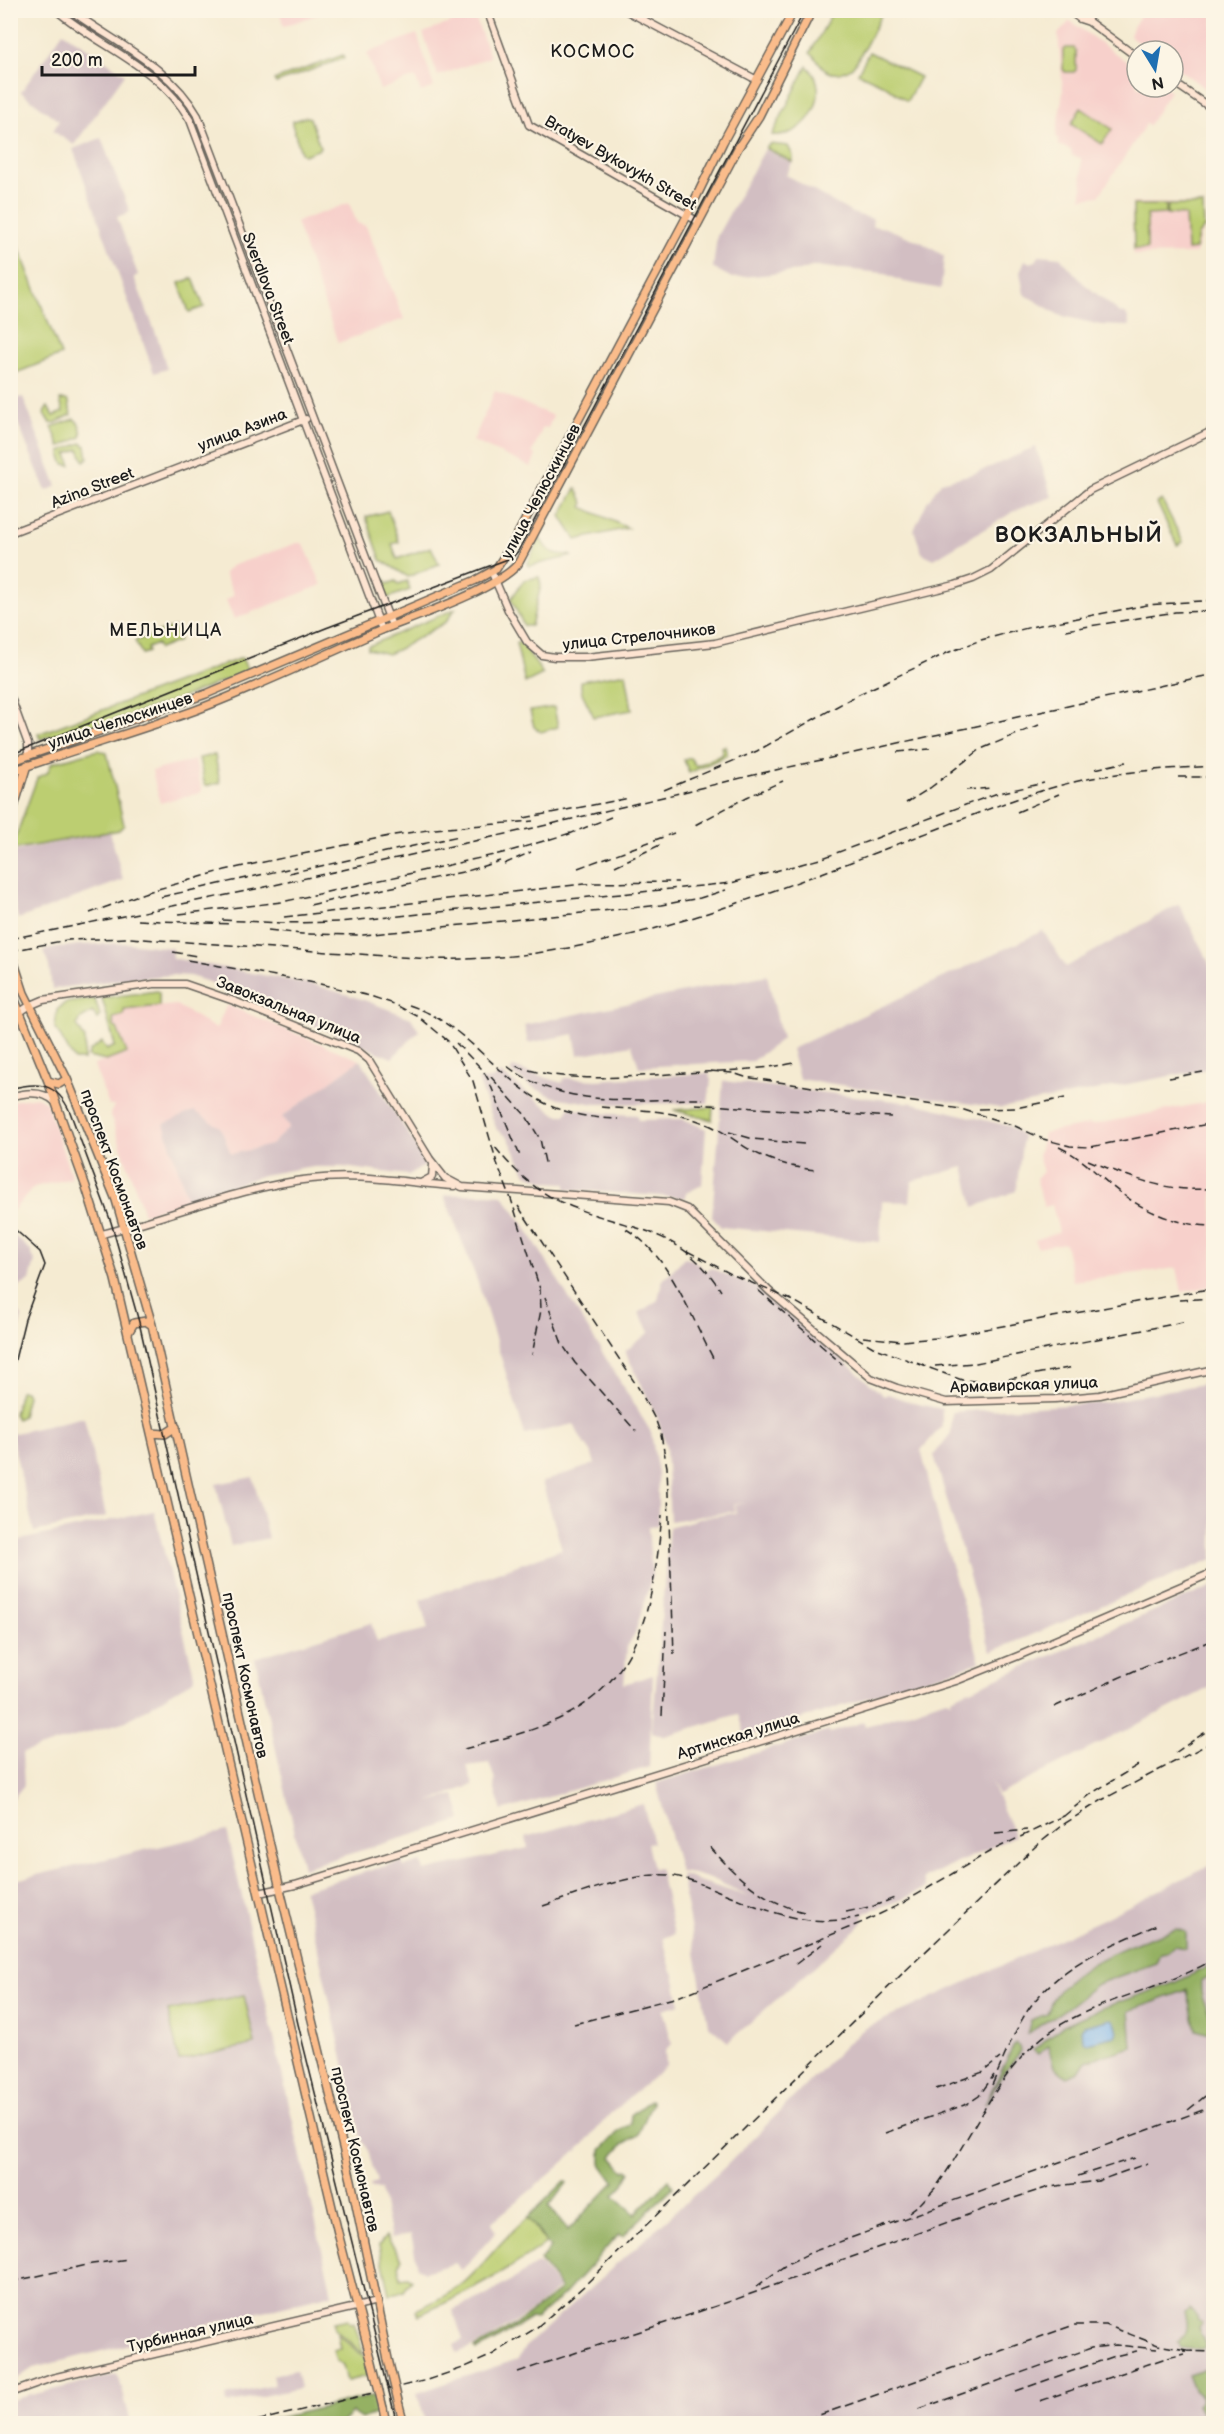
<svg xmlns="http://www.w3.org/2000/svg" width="1224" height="2434" font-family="'Balsamiq Sans',sans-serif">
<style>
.built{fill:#f7d0cb}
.industrial{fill:#d2bec2}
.green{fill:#bcce71;stroke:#6c7546;stroke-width:1.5}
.forest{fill:#95b163;stroke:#586640;stroke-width:1.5}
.water{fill:#7ab3ea;stroke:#4b6883;stroke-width:1.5}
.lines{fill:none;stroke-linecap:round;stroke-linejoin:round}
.secondary-casing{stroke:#68645c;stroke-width:9}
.primary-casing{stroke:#68645c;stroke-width:10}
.secondary{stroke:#fde4d1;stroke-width:6}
.primary{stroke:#fabc8b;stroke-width:7}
.tram{stroke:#1c1c1c;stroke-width:1.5}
.rail{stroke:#1c1c1c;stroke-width:1.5;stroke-dasharray:9 4.5;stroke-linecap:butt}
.primary-bridge-casing{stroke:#68645c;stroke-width:10;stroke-linecap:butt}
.primary-bridge{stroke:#fabc8b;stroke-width:7}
.labels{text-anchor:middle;stroke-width:4.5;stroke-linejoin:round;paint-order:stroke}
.street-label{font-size:16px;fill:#1c1c1c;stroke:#fcf5e5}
.neighbourhood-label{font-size:18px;letter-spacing:1.5px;fill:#1c1c1c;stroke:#fcf5e5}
.district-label{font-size:22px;font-weight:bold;letter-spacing:1.5px;fill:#1c1c1c;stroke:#fcf5e5}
</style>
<rect width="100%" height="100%" fill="#fcf5e5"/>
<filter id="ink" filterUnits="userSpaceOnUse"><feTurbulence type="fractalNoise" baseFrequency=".0167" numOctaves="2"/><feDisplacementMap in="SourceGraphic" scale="12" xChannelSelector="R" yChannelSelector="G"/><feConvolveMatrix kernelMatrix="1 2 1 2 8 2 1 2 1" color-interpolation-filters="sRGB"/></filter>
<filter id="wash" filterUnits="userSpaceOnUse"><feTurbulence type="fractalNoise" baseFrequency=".008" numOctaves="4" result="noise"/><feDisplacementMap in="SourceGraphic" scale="24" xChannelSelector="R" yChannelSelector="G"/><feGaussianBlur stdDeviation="1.35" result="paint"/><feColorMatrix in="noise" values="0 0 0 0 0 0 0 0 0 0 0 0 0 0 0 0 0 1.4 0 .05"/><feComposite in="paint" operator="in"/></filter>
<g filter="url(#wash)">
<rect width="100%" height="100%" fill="#f5ebd2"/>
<!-- built -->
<path class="built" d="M328,11L284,26L279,11L328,10Z
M1143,11H1213V94L1173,65V51H1152L1130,36L1133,27Z
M474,14L490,57L438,76L423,33Z
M1070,21L1137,69V87H1165L1170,91L1149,125L1146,124L1099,196L1082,198L1081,158L1072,156L1071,150L1058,145L1059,140L1056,136L1063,91L1058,34Z
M417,34L434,87L421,92L415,77L380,90L367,53Z
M349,203L357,223L366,226L404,319L338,343L296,222Z
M1132,203L1204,204L1205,228L1200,236L1196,254L1133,255Z
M495,391L553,416L548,428L543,427L532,453L536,455L531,467L473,441Z
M297,543H302L305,547L322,585L234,619L226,600L234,595L224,573L231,566Z
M195,760L202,792L160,803L152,771Z
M176,1005L216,1029L227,1005L360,1060L282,1117L289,1127L271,1145L231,1154L220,1127L165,1125L188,1201L144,1214L110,1114L114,1106H109L94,1065L127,1053L114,1027L113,1017L124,1010Z
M37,1097L46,1102L72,1178L34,1187L11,1213V1101Z
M1213,1101V1286L1182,1292L1177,1268L1073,1281L1065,1243L1037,1248L1035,1240L1059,1232L1052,1205L1044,1207L1036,1178L1043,1172L1038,1156L1044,1133L1087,1125V1123L1091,1125Z"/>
<!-- industrial -->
<path class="industrial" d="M63,32L125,74L74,145L53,131L59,121L21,92Z
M101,138L130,212L117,217L138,275L134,277L158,339L167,369L154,373L73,149Z
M765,149L792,163L786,175L852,213L873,219L872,226L886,228L921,242L944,256L941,289L904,282L883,273L814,266L800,271L732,278L713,268L717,236Z
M1040,255L1060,257L1083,283L1119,312L1127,315L1130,326L1101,325L1059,315L1024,294L1020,272L1025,260L1030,263L1036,261Z
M23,397L57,486L46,491L11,407V400Z
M1036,447L1052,497L1018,509L934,559L922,553L914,530L927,502L941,482L976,473Z
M110,832L123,880L18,919L12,893L11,852Z
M1179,904L1209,963L1213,980V1068L1000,1108L799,1079L791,1049L1043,931L1066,967Z
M127,943L172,948V958L315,985L364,1000L411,1018L419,1031L392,1058L212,983L190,976L172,975L124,979L52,989L49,966L43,950L79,945Z
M767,975L782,1039L752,1061L639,1067L632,1045L578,1055L574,1034L528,1043L524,1025Z
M360,1060L428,1164L408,1175L342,1167H307L263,1175L188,1201L164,1124L194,1111L220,1127L231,1154L271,1145L289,1127L282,1117Z
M513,1067L562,1083L564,1078L597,1080L709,1073L711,1081L708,1103L596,1104L554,1097L530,1086L510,1072Z
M501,1073L557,1115H566L569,1108L610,1114L637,1115L638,1120L683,1119L706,1129L702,1185L686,1193V1198L566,1189V1183L548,1182L526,1174L508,1137L497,1130L478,1080L492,1079Z
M723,1081L913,1103L1009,1126L1023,1136L1016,1191L974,1207L964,1167L912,1181L910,1202L882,1201L880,1242L721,1227L712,1217Z
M487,1194L503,1195L528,1231L651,1432L658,1474V1525L648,1527L652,1576L635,1633L627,1647L624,1684L653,1675L649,1767L502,1811L494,1787L495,1780L489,1763L467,1766L473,1785L428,1802L455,1795L462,1820L303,1868L255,1658L371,1623L377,1641L428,1629L420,1600L562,1549L542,1482L595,1464L591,1452L580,1437L574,1424L525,1435L478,1283L444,1195Z
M11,1233L30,1250L35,1261L30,1280L11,1292Z
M685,1257L693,1260L706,1271L710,1268L761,1289L884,1396L888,1394L913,1403L942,1409V1426L921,1450L943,1538L980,1662L745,1737L738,1714L665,1736L652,1732L669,1527L706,1517L736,1513L735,1505L745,1503L734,1504L735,1511L670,1521L666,1447L657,1417L625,1351L650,1332L639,1313L658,1300L662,1281Z
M11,1302L22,1316L11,1362Z
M1213,1382V1559L991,1652L934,1455L951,1433L952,1412L1101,1403Z
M84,1417L106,1516L34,1532L11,1434Z
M253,1477L268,1538L231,1546L216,1484Z
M154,1511L195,1679L126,1721L22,1753L24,1785L11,1801V1542Z
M1213,1586V1686L998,1795L990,1781L1015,1836L923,1879L926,1888L899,1901L865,1912L863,1922L858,1928L728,2042L708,2025L681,1875L749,1897L717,1881L694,1874L680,1872L656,1783L829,1731L830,1733L864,1722L865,1726L876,1723L946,1699L951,1701V1698Z
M643,1804L653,1843L647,1844L653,1869L659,1868L660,1871L674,1934L663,1938L671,1970L674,1974L680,2004L663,2009L672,2044L665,2050L666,2066L609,2115L585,2143L554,2171L493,2221L491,2224L496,2232L462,2270L455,2263L425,2272L418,2268L411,2234L391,2238L381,2190L369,2187L370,2184L377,2182L368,2151L362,2141L304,1890L402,1861L404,1867L421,1862L424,1871L528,1848L526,1837Z
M227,1831L332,2294L33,2368L11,2383V1881Z
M1213,1863V2423L426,2424L417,2393L518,2359L525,2347L726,2166L845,2045L864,2029L1103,1919Z
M539,2263L559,2288L533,2310L486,2341L457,2353L454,2345L463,2340L453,2310L487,2295Z
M296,2370L300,2388L227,2404L226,2396L274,2385L272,2375Z
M118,2374L131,2423H11V2400Z"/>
<!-- green -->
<path class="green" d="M834,10L883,11C877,22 860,61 851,68C846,72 835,75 829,72C824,71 817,58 810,53Z
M1065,48H1074L1076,51V70L1074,72H1065L1063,69V50Z
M869,52L920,77L907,101L884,85L858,73Z
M343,55L344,58L276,83L274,80Z
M807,66C835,91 806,140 772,135Z
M1081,108L1112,129L1102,144L1071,124Z
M306,117L310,118L320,147L318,150L304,155L301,153L292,124L293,121Z
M770,144L788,146L793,156L792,162L766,148Z
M1133,205H1166V214L1147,215V249H1134Z
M1168,205H1203L1204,228L1198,235L1195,249L1187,250L1185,215L1167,214Z
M11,228L61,355L11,375H10Z
M193,278L204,307L189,312L179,283Z
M60,400H66L69,402L71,415L55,423H50L44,414L45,410L48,407L53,416L63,412Z
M74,419C79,422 83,431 81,437L60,447L52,427Z
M81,443L86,446L88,458L84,461L79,449L67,454L71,465L64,464L61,457V451Z
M576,488L584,503L582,507L628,528L576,540L561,516Z
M1162,500L1183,542L1177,545L1157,503Z
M388,511L399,542L392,544L397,559L431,547L439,564L408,577L381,560L366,517Z
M540,538C550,557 556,552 572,556L529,566L528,562Z
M539,577L541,585L531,626H524L511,599L524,580Z
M385,579L387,584L396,581L398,584L407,581L410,590L387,598L381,581Z
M455,609L446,622L399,649L388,654L368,649V646Z
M174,627L179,641L159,649L157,644L147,648L148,652L142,654L135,641Z
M521,642L543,674L525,683L516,643Z
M242,658L248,671L181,698L55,739L52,735L40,739L38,734Z
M626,673L632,710L594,717L582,693L580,681Z
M554,707L558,727L541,732L534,727L530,711Z
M725,746L727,755L689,773L684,760L690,758L696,766L723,754L721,747Z
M98,750L107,753L124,825L119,830L11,850L37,778L47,773L52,763Z
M215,755L220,783L205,786L199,758Z
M157,991L159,993V1006L124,1010V1015L113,1018L114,1027L117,1028L127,1053L106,1061L88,1057L90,1051L102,1042L107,1050L115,1046L102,998Z
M95,999L100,1016L97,1019L93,1012L79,1020L77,1025L85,1040L84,1060H74L55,1027L57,1010L65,1003Z
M713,1107L712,1120L674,1110Z
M20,1391H25L27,1395L22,1416L17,1419L14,1414Z
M244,1995L255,2044L179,2061L168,2011Z
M528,2217L546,2243C506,2273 464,2295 419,2315L416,2310C434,2302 455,2292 469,2278C489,2258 506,2235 528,2217Z
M386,2236L402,2259L398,2265L401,2278L408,2277L412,2280L404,2291L390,2294L379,2245Z
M348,2319L350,2323L354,2322L364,2354L334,2329V2322Z
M337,2334L367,2359L371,2375L347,2381L343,2365L336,2361L333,2350L340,2348Z"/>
<!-- forest -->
<path class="forest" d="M1176,1929L1186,1932V1948L1174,1946L1167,1952L1160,1953L1156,1963L1097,1984L1067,2008L1027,2034L1031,2020L1047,2014C1050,2008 1050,2002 1054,1997C1078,1962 1138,1941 1176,1929Z
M1213,1964V1974L1201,1981C1198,2000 1215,2016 1213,2035L1196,2030L1187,1990L1129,2011L1132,2047L1086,2061L1079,2072L1067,2077L1054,2067L1048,2046L1038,2054L1033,2050L1064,2025L1102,2008L1177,1982Z
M1015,2043L1020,2047L1021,2051L1002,2075L985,2104Z
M650,2100L652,2103L638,2135L623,2144L612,2157L624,2171L627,2169L630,2171L624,2184L614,2195L635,2214L669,2180L673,2187L623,2236L618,2235L565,2294L536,2319L531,2318L493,2342L476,2350L474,2348C506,2334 534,2311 561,2289L540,2260L550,2248L528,2217L565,2181L567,2183L549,2206L568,2230L614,2182L601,2164V2150L617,2133L630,2124L631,2115Z
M1190,2309L1196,2314L1198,2321L1202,2323L1198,2328L1205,2344L1202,2350L1181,2348L1178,2342C1187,2333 1188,2326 1184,2313Z
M1213,2367V2418L1206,2420L1197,2404L1202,2400L1201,2396L1194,2390L1188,2375Z
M376,2395L379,2405L375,2414L361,2419L352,2413L341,2423H257Z"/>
<!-- water -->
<path class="water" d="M1112,2019L1115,2022L1118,2032L1116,2036L1087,2043L1084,2041L1081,2030L1084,2026Z"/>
</g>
<g filter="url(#ink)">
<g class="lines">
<!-- secondary casing -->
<g class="secondary-casing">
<path id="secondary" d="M56,10C102,49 159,66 190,120L382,630
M70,10C115,43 170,66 198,116L392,626
M487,10L529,125L699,222
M625,10L757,80
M1068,10L1080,19L1089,22L1137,57
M1082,10L1089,22
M1173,82L1214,110
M10,533L306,419
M492,573L508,610L527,642L542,655L555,657H586L715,643L955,585L973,579L991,570L1090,490L1214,430
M10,695L28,744V755
M10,1019L29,1006L43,1000L154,984H185L234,1001L358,1051L369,1060L430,1159L445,1178L462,1187L669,1202L687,1209L769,1291L871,1378L897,1388L946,1402L1055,1399L1100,1395L1214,1369
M10,1097C26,1092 43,1090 55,1102
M421,1183L432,1177L433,1165
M102,1234C169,1217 244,1186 311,1179C358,1173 407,1183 454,1186
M259,1893L295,1885L956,1681L1018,1656L1214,1572
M10,2393L52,2378L377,2302"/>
</g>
<!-- primary casing -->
<g class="primary-casing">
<path id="primary" d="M10,762L206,694L476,580L496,569L514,541L687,216L723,142L794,10
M10,772C72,750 135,732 196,710C260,686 321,656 384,629C417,616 497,589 518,564L738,148L759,116L812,10
M10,820L27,765
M10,950L24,993L67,1079L116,1200L152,1325L280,1889L351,2180L388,2359
M10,988L48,1081L86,1187L115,1279L338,2233L372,2363
M48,1081L59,1084L67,1079
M128,1333L134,1323L146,1321L152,1325
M152,1433L165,1434L176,1427
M399,2405L404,2424
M383,2408L386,2424"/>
</g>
<!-- secondary -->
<use href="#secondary" class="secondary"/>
<!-- primary -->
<use href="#primary" class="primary"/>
<!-- tram -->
<path class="tram" d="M10,755L326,628L513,557L518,551L805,10
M10,1089C39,1081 57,1083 70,1112L111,1222L139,1322L298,2024L397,2424
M10,1225L40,1252L45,1265L25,1319L10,1380"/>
<!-- rail -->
<path class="rail" d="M1066,630L1175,612L1214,611
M897,752L930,749
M1095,769L1126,762
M1178,777H1214
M664,790L757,751L859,694L947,653L981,640L1035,626L1147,605L1214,600
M966,790L992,788
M906,803L930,788L981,749L1039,725
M1017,812L1059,794
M524,818L630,798
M695,825L747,797L783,781
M567,835L611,817
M504,864L531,852
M615,866L662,844
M578,868L674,833
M289,873L459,836
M144,893L225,870L394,835L435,829L533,821
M161,897L296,867
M310,905L467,871L500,861
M90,913L152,890
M179,914L282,902L507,852L574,832
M284,917L594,883L678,882
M138,920L231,924
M222,920L282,923L339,922L731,883L820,859L995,794L1044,783
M268,930L302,934L363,935L661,905L700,898L726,890
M10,939L256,889L547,825L762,773L1214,674
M10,951L67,940L129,938L430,959C596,964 759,897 911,839C965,819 1018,795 1074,782C1119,771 1167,769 1214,766
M173,952L196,956
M187,960L320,984L370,996L394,1004L419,1017L448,1041L473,1081L497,1163L511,1199L540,1289L541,1310L532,1355
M409,1005C462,1022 493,1072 539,1100C563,1114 591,1118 618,1119
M456,1043L482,1069L488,1079L520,1156
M507,1066C563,1109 636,1099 703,1099
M516,1066C570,1085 629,1076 685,1073C721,1071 759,1070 795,1063
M710,1071L733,1073L745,1077L961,1109L1015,1126L1043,1139L1070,1146L1090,1147L1214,1123
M491,1077L526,1116L540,1139L546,1167
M1169,1078L1203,1072
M695,1104L891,1117
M601,1107C639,1110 680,1110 715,1128C727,1134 738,1143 750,1150C770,1161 793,1168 816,1170
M979,1109L1016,1108L1065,1098
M729,1132L753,1139L804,1144
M495,1147C510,1166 527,1183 549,1196C613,1231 677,1219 721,1291
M1059,1147C1084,1158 1101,1179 1122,1194C1148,1213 1181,1226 1214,1226
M1088,1160C1129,1177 1169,1194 1214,1188
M518,1206L639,1389L656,1421L661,1435L667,1467L674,1654
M626,1229C669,1254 690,1315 713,1358
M687,1251L731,1274L794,1301L873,1347L962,1380L992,1382L1074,1367
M758,1290L842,1364
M545,1297L562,1344L575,1363L636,1431
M1179,1300L1214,1298
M863,1337L902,1341L936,1338L1214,1288
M935,1366L976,1363L1183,1322
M1054,1707L1145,1666L1214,1640
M662,1716L666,1631
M464,1749C497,1740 532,1732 563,1717C644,1676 654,1596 662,1515
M1175,1753L1214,1726
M1064,1816L1092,1793L1138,1765
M995,1833L1027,1830
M710,1847C738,1878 762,1901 804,1912
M543,1906C576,1895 634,1872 668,1875C685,1877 701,1884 716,1890C766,1910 804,1929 859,1917
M846,1912L874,1906L897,1897
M796,1964L822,1944
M574,2024L678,1997L863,1922L901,1904L989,1852L1068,1814
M992,2085C1003,2061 1012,2035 1026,2013C1056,1966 1111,1945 1159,1924
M936,2089L983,2072L1000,2058
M1188,2110L1214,2089
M885,2133L967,2104L979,2096L994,2075
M1078,2176L1135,2158
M909,2212L921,2203L936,2187C978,2129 1003,2053 1071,2019C1117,1995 1169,1986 1214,1959
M10,2282L92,2264L128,2259
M756,2287L787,2264L812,2252L1214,2106
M1184,2351L1214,2352
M518,2372L734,2300L1014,2198L1049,2187L1098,2181L1148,2163
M1016,2391L1115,2356L1137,2351
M1040,2401L1163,2359L1185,2354
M919,2409L1091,2348L1116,2345L1157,2349
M244,2424L427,2380L463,2368L490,2356L536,2328L584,2286L903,1973L1036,1846L1061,1826L1102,1800L1214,1741
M794,2424L1074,2325H1106L1158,2345L1192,2351
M1200,2424L1214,2420"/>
<!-- primary-bridge casing -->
<g class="primary-bridge-casing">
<path id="primary-bridge" d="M388,2359L399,2405
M372,2363L383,2408"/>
</g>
<!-- primary-bridge -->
<use href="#primary-bridge" class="primary-bridge"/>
</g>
</g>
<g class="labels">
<!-- street labels -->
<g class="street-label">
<text transform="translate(621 162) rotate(30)" y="6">Bratyev Bykovykh Street</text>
<text transform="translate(269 288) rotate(69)" y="6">Sverdlova Street</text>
<text transform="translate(242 429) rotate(-21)" y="6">улица Азина</text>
<text transform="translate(92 487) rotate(-21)" y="6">Azina Street</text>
<text transform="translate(540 491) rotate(-62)" y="6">улица Челюскинцев</text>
<text transform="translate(639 636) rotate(-6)" y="6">улица Стрелочников</text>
<text transform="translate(120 720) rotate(-18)" y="6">улица Челюскинцев</text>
<text transform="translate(289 1009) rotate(22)" y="6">Завокзальная улица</text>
<text transform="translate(115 1169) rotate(70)" y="6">проспект Космонавтов</text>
<text transform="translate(1024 1384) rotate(-2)" y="6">Армавирская улица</text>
<text transform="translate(246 1675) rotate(78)" y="6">проспект Космонавтов</text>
<text transform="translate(738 1735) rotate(-17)" y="6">Артинская улица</text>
<text transform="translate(356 2149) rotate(77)" y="6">проспект Космонавтов</text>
<text transform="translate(190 2332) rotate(-13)" y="6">Турбинная улица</text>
</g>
<!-- neighbourhood labels -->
<g class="neighbourhood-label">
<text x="593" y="57">КОСМОС</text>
<text x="166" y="636">МЕЛЬНИЦА</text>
</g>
<!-- district labels -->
<g class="district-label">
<text x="1079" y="542">ВОКЗАЛЬНЫЙ</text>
</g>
</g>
<!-- margin -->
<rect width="1224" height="2434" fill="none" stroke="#fcf5e5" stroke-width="36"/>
<!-- north arrow -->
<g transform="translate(1155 69) rotate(169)"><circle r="28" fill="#fcf5e5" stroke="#a29e95" stroke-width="1.5"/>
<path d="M0-4.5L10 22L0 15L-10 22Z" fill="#1f6fb2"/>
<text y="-9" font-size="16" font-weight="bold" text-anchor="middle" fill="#1c1c1c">N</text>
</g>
<!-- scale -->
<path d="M42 66v9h153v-9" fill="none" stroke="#1c1c1c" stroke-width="3"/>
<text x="51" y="66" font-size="18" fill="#1c1c1c" stroke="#fcf5e5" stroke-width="4.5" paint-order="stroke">200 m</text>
</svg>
